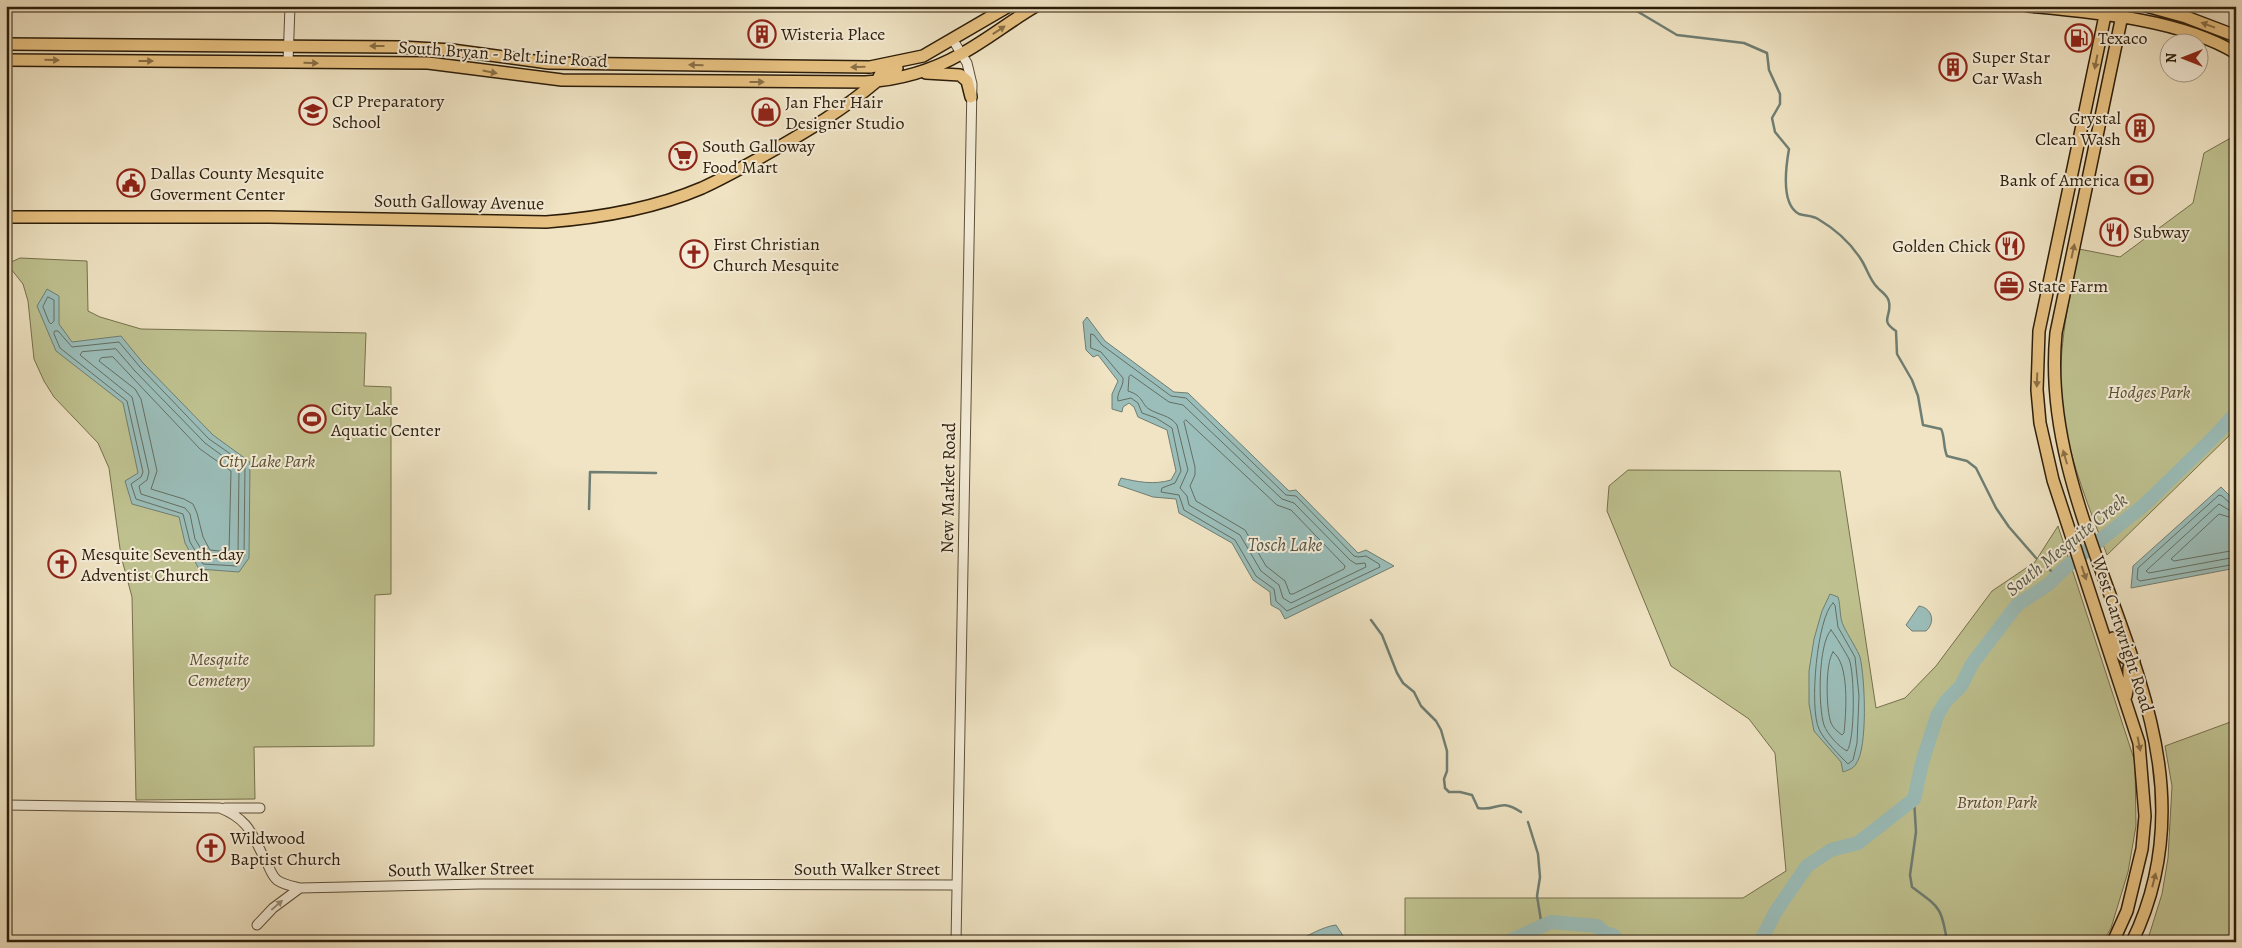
<svg xmlns="http://www.w3.org/2000/svg" width="2242" height="948" font-family="Alegreya,serif">
<style>
.green{fill:#bfc290;stroke:#76704c}
.water{fill:#9bbeba;stroke:#6f7e73}
.lines{fill:none;stroke-linecap:round;stroke-linejoin:round}
.shore{stroke:#646e62;stroke-width:1}
.stream{stroke:#6f7e73;stroke-width:2.5}
.river{stroke:#9bbeba;stroke-width:14}
.minor-casing{stroke:#5d4f38;stroke-width:11}
.major-casing{stroke:#2c1d09;stroke-width:14}
.minor{stroke:#f5edd9;stroke-width:9}
.major{stroke:#e8c282;stroke-width:11}
.oneway{fill:#8a7046}
.oneway2{fill:#9b8f7b}
.labels{text-anchor:middle;stroke-width:4;stroke-linejoin:round;paint-order:stroke}
.poi-label{font-size:18px;fill:#2c1d09;stroke:#f5edd9;text-anchor:start}
.street-label{font-size:18px;fill:#2c1d09;stroke:#f5edd9}
.park-label{font-size:18px;font-style:italic;fill:#584f32;stroke:#f5edd9}
.water-label{font-size:19px;font-style:italic;fill:#535547;stroke:#f5edd9}
</style>
<rect width="100%" height="100%" fill="#f0e4c4"/>
<filter id="stains"><feTurbulence type="fractalNoise" baseFrequency=".004" numOctaves="4"/><feColorMatrix values="0 0 0 0 .2 0 0 0 0 .09 0 0 0 0 .02 0 0 0 .5 -.17"/></filter>
<radialGradient id="worn" r=".72"><stop offset=".6" stop-color="#630" stop-opacity="0"/><stop offset="1" stop-color="#630" stop-opacity=".3"/></radialGradient>
<!-- green -->
<path class="green" d="M2236,135V429L2107,555C2090,510 2071,464 2063,416C2055,366 2068,299 2079,249L2120,257L2193,203L2204,153Z
M20,258L87,261L88,311L100,317L141,329L366,333L364,386L391,387V594L375,595L374,746L254,747L255,799L136,800L132,597L121,556L109,468L98,443L54,397L44,381L34,359L28,301L23,284L7,264Z
M1628,470L1840,471L1876,708L1905,698L1936,666L1992,591L2035,562L2058,526L2135,762L2136,826L2128,872L2111,928L2103,942H1405V898H1743L1786,871L1775,753L1749,719L1671,666L1607,511L1609,486Z
M2236,720V942H2147L2162,894L2168,858L2172,786L2165,746Z"/>
<!-- water -->
<path class="water" d="M47,289L59,296V324L72,342L121,336L143,363L213,435L250,462L249,558L239,572L199,569L185,543L179,517L132,504L125,481L138,473L123,403L56,351L37,306Z
M1087,317L1105,341L1174,392L1188,393L1289,491L1296,490L1358,553L1366,550L1394,566L1285,619L1280,610L1271,605L1270,592L1253,580L1232,543L1179,513L1176,499L1153,497L1118,485L1121,478C1138,482 1154,485 1171,480L1176,471L1167,430L1138,417L1134,407L1129,403L1123,407L1122,412L1112,409V394L1118,381L1098,355L1093,357L1086,350L1083,322Z
M2221,487L2236,502V568L2131,588L2133,566Z
M1830,594L1838,597C1841,606 1839,618 1844,627C1847,633 1859,653 1860,657C1865,678 1868,748 1856,764C1853,769 1848,770 1843,772L1841,762L1814,731L1809,704V671L1814,639L1822,611Z
M1919,606C1932,608 1936,622 1926,631H1912L1906,625Z
M1336,925L1347,942H1294C1309,936 1321,927 1336,925Z"/>
<g class="lines">
<!-- shore -->
<path class="shore" d="M48,297L54,300V321L51,324L49,322L43,307Z
M55,331H58L72,347L119,342L140,367L209,439L245,464L244,556L237,566L203,564L190,542L183,514L136,499L131,484L141,477L143,472L127,401L60,348L54,334Z
M1091,334L1094,335L1102,345L1171,396L1186,398L1286,495L1296,496L1354,556L1358,557L1366,556L1379,564L1380,567L1287,611L1276,601L1274,589L1256,576L1235,540L1184,510L1179,495L1161,492L1162,488L1175,483L1181,471L1172,428L1156,418L1142,413L1138,403L1131,398L1118,401C1116,393 1124,387 1123,378L1101,352L1091,348Z
M116,349L135,371L205,443L239,468L238,553L234,560L206,557L195,539L190,514L185,508L141,494L139,486L147,480L149,472L132,397L80,355L82,352Z
M113,357L200,449L231,471L229,552L210,550L203,537L197,513L193,504L184,499L151,489L157,471L141,399L135,389L99,361L101,358Z
M1131,375L1169,402L1183,405L1282,499L1294,503L1350,560L1356,564L1365,563L1366,567L1291,603L1283,598L1279,585L1261,571L1240,535L1189,505L1187,496L1180,488L1188,470L1177,425C1170,415 1158,415 1149,409C1141,404 1144,396 1128,391L1129,377Z
M1186,420L1277,505L1291,510L1345,566L1344,569L1293,594H1290L1285,581L1266,566L1245,530L1196,501L1190,486L1195,475V467L1184,422Z
M2236,505L2231,504L2222,496L2219,495L2138,568L2137,579L2140,581L2236,564
M2236,511L2229,510L2219,504L2146,571L2149,573L2236,557
M2236,519L2219,514L2171,559L2174,561L2236,550
M1833,603L1835,605L1838,627L1855,657L1859,696L1857,743L1853,760L1848,764C1841,757 1823,739 1819,729C1809,708 1817,617 1833,603Z
M1831,630C1834,633 1847,655 1849,659C1855,673 1855,741 1847,751C1839,747 1827,734 1824,725C1818,707 1818,644 1831,630Z
M1833,652C1850,664 1846,713 1844,733L1842,735C1838,732 1833,728 1831,723C1826,710 1825,663 1833,652Z"/>
<!-- stream -->
<path class="stream" d="M1630,7L1677,35L1744,43L1767,53L1769,70L1780,94V104L1772,118L1775,132L1789,149C1786,166 1780,204 1799,214C1805,216 1812,215 1818,219C1835,229 1851,243 1862,261C1867,269 1870,280 1877,287C1881,292 1888,295 1889,302C1892,317 1879,320 1896,331L1897,354L1912,380L1918,396L1923,425L1941,429C1945,436 1943,447 1947,456L1967,461L1976,468L1996,508L2009,527L2036,558
M589,509L590,472L656,473
M2050,570L2057,576
M1371,620L1382,635L1397,673L1403,683L1414,692L1421,706L1436,721L1441,730L1447,751V771L1444,779L1445,788L1449,792H1460L1472,795L1478,808C1498,812 1498,797 1521,812
M1914,799L1916,832L1910,875L1912,887C1939,907 1942,907 1947,942
M1528,822L1538,854L1540,877L1537,896L1542,927"/>
<!-- river -->
<path class="river" d="M1507,942L1551,922L1597,926L1605,933L1613,935L1619,942
M1632,942H1635
M1760,942L1776,911L1807,866L1831,850L1858,843L1914,799L1922,763L1937,716L1946,701L1961,686L1972,664L2017,605L2049,584L2065,568L2143,506L2211,440L2236,413"/>
<!-- minor casing -->
<g class="minor-casing">
<path id="minor" d="M953,40L967,63L972,84L956,942
M288,62L290,6
M6,805L220,808C252,821 252,837 267,863C270,869 272,876 277,880C284,885 292,886 300,888L479,884L957,885
M225,808H260
M257,925L273,908L300,888"/>
</g>
<!-- major casing -->
<g class="major-casing">
<path id="major" d="M2028,6C2092,12 2180,19 2236,53
M2107,6L2039,331L2037,390L2040,423L2053,480L2139,743L2145,816L2142,849L2127,911L2113,942
M2124,6L2056,333C2035,545 2236,728 2132,942
M2146,6L2186,17L2236,36
M6,44L401,47L452,50L549,63L870,67L923,56L1009,6
M6,60L428,63L562,80L865,82C900,80 931,71 961,54C987,40 1010,21 1036,6
M926,73L960,75L967,81L971,97
M6,217H269L546,222C599,218 653,209 702,188C726,177 749,164 772,151C809,130 844,109 877,81L881,73L897,68
M2113,638C2119,649 2121,659 2134,662
M2126,696L2129,681V668L2134,662"/>
</g>
<!-- minor -->
<use href="#minor" class="minor"/>
<!-- major -->
<use href="#major" class="major"/>
</g>
<!-- one-way arrows -->
<defs><path id="oneway-solid" d="M-6-.8H1V-3.2L6.5 0L1 3.2V.8H-6Z" transform="scale(1.25)"/></defs>
<g class="oneway">
<use href="#oneway-solid" transform="translate(2208 25) rotate(-160)"/>
<use href="#oneway-solid" transform="translate(999 30) rotate(-33)"/>
<use href="#oneway-solid" transform="translate(377 46) rotate(-180)"/>
<use href="#oneway-solid" transform="translate(52 60) rotate(1)"/>
<use href="#oneway-solid" transform="translate(146 61)"/>
<use href="#oneway-solid" transform="translate(2096 62) rotate(101)"/>
<use href="#oneway-solid" transform="translate(311 63) rotate(1)"/>
<use href="#oneway-solid" transform="translate(696 65) rotate(-179)"/>
<use href="#oneway-solid" transform="translate(858 67) rotate(179)"/>
<use href="#oneway-solid" transform="translate(490 72) rotate(11)"/>
<use href="#oneway-solid" transform="translate(757 82)"/>
<use href="#oneway-solid" transform="translate(2073 251) rotate(-78)"/>
<use href="#oneway-solid" transform="translate(2037 380) rotate(92)"/>
<use href="#oneway-solid" transform="translate(2065 457) rotate(-106)"/>
<use href="#oneway-solid" transform="translate(2084 573) rotate(71)"/>
<use href="#oneway-solid" transform="translate(2139 744) rotate(79)"/>
<use href="#oneway-solid" transform="translate(2154 880) rotate(-76)"/>
</g>
<use class="oneway2" href="#oneway-solid" transform="translate(277 905) rotate(-41)"/>
<!-- icons -->
<defs>
<g id="building-ring" transform="scale(1.4375)"><circle r="9.5" fill="#f5edd9" stroke="#8f2418" stroke-width="1.5"/><path d="M-4-6H4V6H1V3H-1V6H-4ZM-2.5-4.3h1.7v1.8h-1.7ZM.8-4.3h1.7v1.8H.8ZM-2.5-1h1.7V.8h-1.7ZM.8-1h1.7V.8H.8Z" fill="#8f2418"/></g>
<g id="fuel-ring" transform="scale(1.4375)"><circle r="9.5" fill="#f5edd9" stroke="#8f2418" stroke-width="1.5"/><path d="M-5.5-6h7V0h2V4h1.3V-2.5L3-4.5l.8-.8L6-3V5H2.5V1h-1V6h-7ZM-4.2-4.7v3.2H.2V-4.7Z" fill="#8f2418"/></g>
<g id="school-ring" transform="scale(1.4375)"><circle r="9.5" fill="#f5edd9" stroke="#8f2418" stroke-width="1.5"/><path d="M0-5L7-2L0 1L-7-2ZM-4 1L0 2.5L4 1V4Q0 6-4 4Z" fill="#8f2418"/></g>
<g id="shop-ring" transform="scale(1.4375)"><circle r="9.5" fill="#f5edd9" stroke="#8f2418" stroke-width="1.5"/><path d="M-5-2.5h2.3a2.7 3.5 0 0 1 5.4 0H5L5.5 6h-11ZM-1.5-2.5h3a1.5 2.3 0 0 0-3 0Z" fill="#8f2418"/></g>
<g id="supermarket-ring" transform="scale(1.4375)"><circle r="9.5" fill="#f5edd9" stroke="#8f2418" stroke-width="1.5"/><path d="M-6-5.5h2.5l.6 2H6L4.5 2H-2.5L-4.4-4H-6ZM-1.5 3.2a1.3 1.3 0 1 0 .1 0ZM3 3.2a1.3 1.3 0 1 0 .1 0Z" fill="#8f2418"/></g>
<g id="bank-ring" transform="scale(1.4375)"><circle r="9.5" fill="#f5edd9" stroke="#8f2418" stroke-width="1.5"/><path d="M-6-4H6V4H-6ZM0-2.3a2.3 2.3 0 1 0 0 4.6a2.3 2.3 0 1 0 0-4.6Z" fill="#8f2418"/></g>
<g id="civic-ring" transform="scale(1.4375)"><circle r="9.5" fill="#f5edd9" stroke="#8f2418" stroke-width="1.5"/><path d="M-.6-6.5H3V-4.5H.6V-3L4-1V1h2V6H-6V1h2V-1L-.6-3ZM-1.2 2.5V6h2.4V2.5Z" fill="#8f2418"/></g>
<g id="restaurant-ring" transform="scale(1.4375)"><circle r="9.5" fill="#f5edd9" stroke="#8f2418" stroke-width="1.5"/><path d="M-5-6h1v4h1v-4h1v4h1v-4h1v5L-1.5 .5V6h-2V.5L-5-1ZM5-6V6H3V1.5H1.5Q1.5-4 5-6Z" fill="#8f2418"/></g>
<g id="church-ring" transform="scale(1.4375)"><circle r="9.5" fill="#f5edd9" stroke="#8f2418" stroke-width="1.5"/><path d="M-1.2-6h2.4v3.5h3.3v2.4h-3.3V6h-2.4V-.1h-3.3v-2.4h3.3Z" fill="#8f2418"/></g>
<g id="office-ring" transform="scale(1.4375)"><circle r="9.5" fill="#f5edd9" stroke="#8f2418" stroke-width="1.5"/><path d="M-6-3h4V-5.5h4V-3h4V5H-6ZM-1-4.5V-3h2v-1.5ZM-6 0V1H6V0Z" fill="#8f2418"/></g>
<g id="stadium-ring" transform="scale(1.4375)"><circle r="9.5" fill="#f5edd9" stroke="#8f2418" stroke-width="1.5"/><path d="M0-5a6.5 5 0 1 0 0 10a6.5 5 0 1 0 0-10ZM-3.5-1.8h7v3.6h-7Z" fill="#8f2418"/></g>
</defs>
<g fill-rule="evenodd">
<use href="#building-ring" x="762" y="34"/>
<use href="#fuel-ring" x="2079" y="38"/>
<use href="#building-ring" x="1953" y="67"/>
<use href="#school-ring" x="313" y="111"/>
<use href="#shop-ring" x="766" y="112"/>
<use href="#building-ring" x="2140" y="128"/>
<use href="#supermarket-ring" x="683" y="156"/>
<use href="#bank-ring" x="2139" y="180"/>
<use href="#civic-ring" x="131" y="183"/>
<use href="#restaurant-ring" x="2114" y="232"/>
<use href="#restaurant-ring" x="2010" y="246"/>
<use href="#church-ring" x="694" y="254"/>
<use href="#office-ring" x="2009" y="286"/>
<use href="#stadium-ring" x="312" y="419"/>
<use href="#church-ring" x="62" y="564"/>
<use href="#church-ring" x="211" y="848"/>
</g>
<g class="labels">
<!-- poi labels -->
<g class="poi-label">
<text x="781" y="40">Wisteria Place</text>
<text x="2098" y="44">Texaco</text>
<text x="1972" y="63">Super Star<tspan x="1972" dy="21">Car Wash</tspan></text>
<text x="332" y="107">CP Preparatory<tspan x="332" dy="21">School</tspan></text>
<text x="785" y="108">Jan Fher Hair<tspan x="785" dy="21">Designer Studio</tspan></text>
<text x="2121" y="124" text-anchor="end">Crystal<tspan x="2121" dy="21">Clean Wash</tspan></text>
<text x="702" y="152">South Galloway<tspan x="702" dy="21">Food Mart</tspan></text>
<text x="150" y="179">Dallas County Mesquite<tspan x="150" dy="21">Goverment Center</tspan></text>
<text x="2120" y="186" text-anchor="end">Bank of America</text>
<text x="2133" y="238">Subway</text>
<text x="713" y="250">First Christian<tspan x="713" dy="21">Church Mesquite</tspan></text>
<text x="1991" y="252" text-anchor="end">Golden Chick</text>
<text x="2028" y="292">State Farm</text>
<text x="331" y="415">City Lake<tspan x="331" dy="21">Aquatic Center</tspan></text>
<text x="81" y="560">Mesquite Seventh-day<tspan x="81" dy="21">Adventist Church</tspan></text>
<text x="230" y="844">Wildwood<tspan x="230" dy="21">Baptist Church</tspan></text>
</g>
<!-- street labels -->
<g class="street-label">
<text transform="translate(503 54) rotate(4)" y="6">South Bryan - Belt Line Road</text>
<text transform="translate(459 202) rotate(1)" y="6">South Galloway Avenue</text>
<text transform="translate(948 488) rotate(-89)" y="6">New Market Road</text>
<text transform="translate(2123 634) rotate(72)" y="6">West Cartwright Road</text>
<text transform="translate(461 869) rotate(-1)" y="6">South Walker Street</text>
<text x="867" y="875">South Walker Street</text>
</g>
<!-- park labels -->
<g class="park-label">
<text x="2149" y="398">Hodges Park</text>
<text x="267" y="467">City Lake Park</text>
<text x="219" y="665">Mesquite<tspan x="219" dy="21">Cemetery</tspan></text>
<text x="1997" y="808">Bruton Park</text>
</g>
<!-- water labels -->
<g class="water-label">
<text x="1285" y="551">Tosch Lake</text>
<text transform="translate(2066 544) rotate(-39)" y="7">South Mesquite Creek</text>
</g>
</g>
<!-- margin -->
<rect width="2242" height="948" fill="none" stroke="#f0e4c4" stroke-width="25"/>
<rect x="8" y="8" width="2227" height="933" fill="none" stroke="#2c1d09" stroke-width="2.5"/>
<rect x="12" y="12" width="2217" height="923" fill="none" stroke="#2c1d09"/>
<!-- north arrow -->
<g transform="translate(2184 58) rotate(270)"><circle r="24" fill="#f5edd9" stroke="#a59a86"/>
<path d="M0-4L9 19L0 12L-9 19Z" fill="#8f2418"/>
<text y="-8" font-size="14" font-weight="bold" text-anchor="middle" fill="#2c1d09">N</text>
</g>
<rect width="100%" height="100%" filter="url(#stains)"/>
<rect width="100%" height="100%" fill="url(#worn)"/>
</svg>
